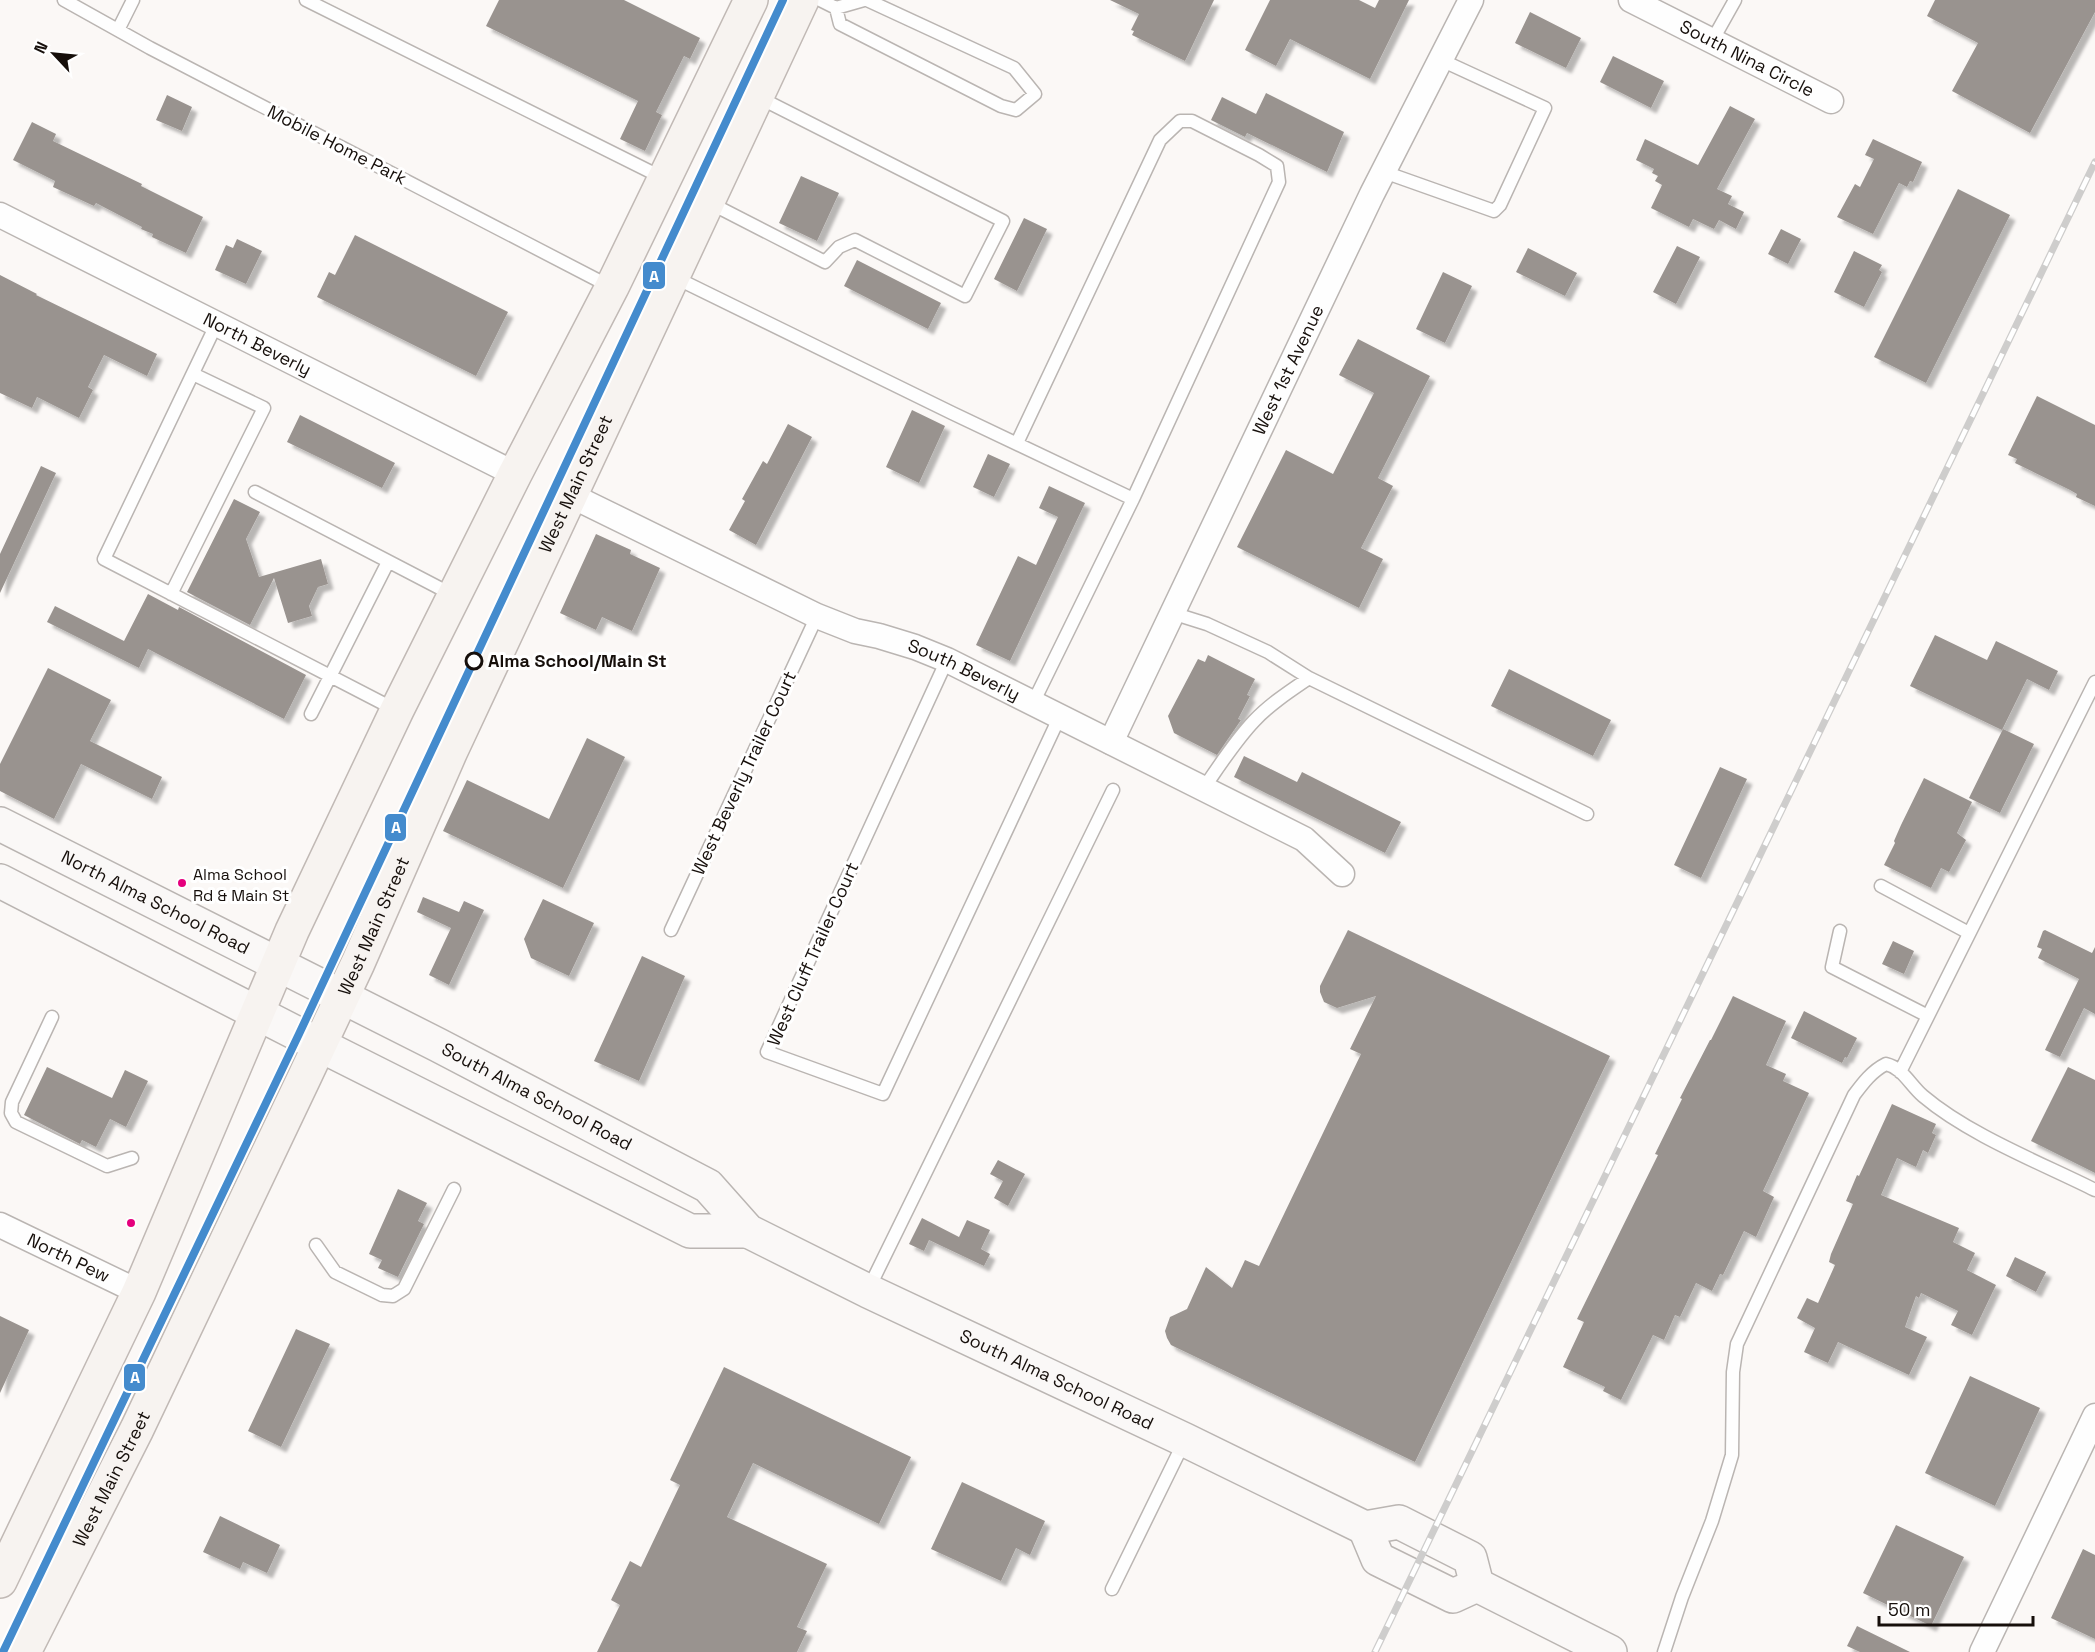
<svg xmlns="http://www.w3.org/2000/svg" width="2095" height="1652" font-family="'Space Grotesk',sans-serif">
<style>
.building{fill:#99938f;filter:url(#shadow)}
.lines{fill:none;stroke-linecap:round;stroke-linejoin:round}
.service-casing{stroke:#bab5b2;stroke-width:15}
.minor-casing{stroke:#bab5b2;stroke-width:27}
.secondary-casing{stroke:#bab5b2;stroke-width:36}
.primary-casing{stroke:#c1b9b5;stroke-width:36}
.service{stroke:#fefefe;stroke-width:12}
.minor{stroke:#fefefe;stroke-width:24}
.secondary{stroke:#faf8f7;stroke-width:33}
.primary{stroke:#f7f3f0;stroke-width:33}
.rail-casing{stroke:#cecdcc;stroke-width:7}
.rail{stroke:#fff;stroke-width:4.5;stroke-dasharray:14;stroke-linecap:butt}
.rail-1-casing{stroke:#fff;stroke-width:12}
.rail-1{stroke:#448bcd;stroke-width:8}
.stop-dot{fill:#fff;stroke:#160f0b;stroke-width:3}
.bus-dot{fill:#e5007d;stroke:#fff;stroke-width:2}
.labels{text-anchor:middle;stroke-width:6;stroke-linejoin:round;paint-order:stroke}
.bus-label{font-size:16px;fill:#160f0b;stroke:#fff;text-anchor:start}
.street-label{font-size:18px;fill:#160f0b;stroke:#fff}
.stop-label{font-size:18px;font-weight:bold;fill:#160f0b;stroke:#fff;text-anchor:start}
.line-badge{stroke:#fff;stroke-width:2}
.badge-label{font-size:16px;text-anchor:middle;font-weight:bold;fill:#fff}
</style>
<defs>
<filter id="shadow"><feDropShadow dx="5.5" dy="5.5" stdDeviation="1.5" flood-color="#0004"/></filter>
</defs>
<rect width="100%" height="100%" fill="#fbf8f6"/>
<!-- building -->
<path class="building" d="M499,0H624L700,38L690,59L684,56L656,112L662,115L645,151L620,139L638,101L486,26Z
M1110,0H1214L1185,61L1132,35L1134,31L1131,30L1139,14Z
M1270,0H1359L1375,8L1379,0H1409L1370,79L1290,39L1276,66L1245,50Z
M1935,0H2095V12L2030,133L1952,91L1978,43L1927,16Z
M1530,12L1581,38L1566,68L1515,43Z
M1613,56L1664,81L1651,108L1600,82Z
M1266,93L1344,132L1327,172L1247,133L1245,137L1211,120L1222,97L1256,114Z
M167,95L192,107L182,131L156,120Z
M1730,106L1755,119L1717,189L1732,196L1728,204L1744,212L1736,229L1719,220L1714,229L1693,219L1689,227L1651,208L1662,185L1655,181L1658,176L1652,173L1654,169L1636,160L1645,139L1698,165Z
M32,122L56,134L53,141L142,184L141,186L203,217L186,253L152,237L153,234L141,229L142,227L96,203L94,206L53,187L55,181L13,160Z
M1873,139L1922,162L1913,182L1910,181L1907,187L1899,183L1873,234L1837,217L1855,184L1860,187L1874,159L1865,155Z
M801,176L839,193L817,241L779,223Z
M1958,189L2010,215L1926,383L1874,357Z
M1024,218L1047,229L1017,291L994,279Z
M1781,229L1801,239L1788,264L1768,254Z
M355,235L508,312L476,376L317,297L329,272L335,275Z
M237,239L262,251L246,284L215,270L226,245L233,248Z
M1677,246L1700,257L1676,304L1653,292Z
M1528,248L1577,273L1565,296L1516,272Z
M1854,251L1882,265L1879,270L1882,272L1864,307L1834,292Z
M857,260L941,303L928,329L844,286Z
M1443,272L1472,286L1445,343L1416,329Z
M0,275L37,294L36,295L157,354L147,376L104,355L88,387L93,390L79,418L37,397L32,408L0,393Z
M1358,339L1430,376L1378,478L1393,486L1361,548L1383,559L1359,608L1237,547L1286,450L1333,474L1374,393L1339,375Z
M2037,396L2095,425V506L2076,497L2077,494L2070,490L2015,463L2017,459L2008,455Z
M912,410L945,426L919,483L886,467Z
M300,415L395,463L382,488L287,442Z
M788,424L812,437L756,545L729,530L745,501L742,499L763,461L767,464Z
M988,454L1010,464L994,497L973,487Z
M41,466L56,473L0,593V554Z
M1049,486L1085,503L1010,661L976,645L1018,556L1036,565L1058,517L1039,508Z
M234,499L260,512L246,539L259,577L321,559L328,584L318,587L309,606L312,616L288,623L274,578L250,625L187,592Z
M596,534L631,550L630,554L660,568L632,631L602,617L596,630L560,613Z
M148,594L178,610L179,607L306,675L284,719L148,649L139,668L47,622L55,606L124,641Z
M1935,635L1987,660L1996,641L2058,671L2049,690L2027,679L2002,730L1910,686Z
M1208,655L1255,679L1247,695L1250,696L1238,719L1241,720L1217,755L1174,733L1168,716L1198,659L1205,662Z
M48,668L111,700L90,741L162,777L152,799L81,764L54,819L0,791V764Z
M1509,669L1611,720L1593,756L1491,706Z
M2003,729L2034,744L2000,813L1969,798Z
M587,738L625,757L563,888L443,831L467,780L549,819Z
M1244,756L1297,782L1302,772L1401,822L1385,853L1234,777Z
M1720,767L1747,779L1701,878L1674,865Z
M1924,778L1972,802L1957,833L1966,840L1949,872L1941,868L1931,888L1884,865L1895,843L1894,841L1901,825Z
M423,897L459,912L464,901L484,910L449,985L429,975L451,928L417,912Z
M543,899L594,923L569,976L531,958L524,939Z
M1348,930L1610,1056L1415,1462L1171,1345L1167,1338L1165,1331L1170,1317L1187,1309L1206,1267L1232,1288L1245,1260L1259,1266L1361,1054L1350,1049L1376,996L1337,1008L1324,1002L1320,992V986Z
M2045,930L2092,953L2095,947V1014L2084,1008L2060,1057L2045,1050L2079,979L2038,958L2042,949L2037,947L2043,931Z
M1893,941L1914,951L1904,974L1882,964Z
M642,956L685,976L639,1081L594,1061Z
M1733,996L1786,1021L1766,1065L1786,1074L1783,1081L1809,1093L1763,1191L1774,1197L1756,1237L1744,1231L1723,1275L1720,1274L1712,1291L1696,1283L1680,1317L1675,1315L1664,1340L1653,1335L1621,1400L1603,1391L1605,1387L1563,1367L1584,1322L1577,1319L1658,1155L1655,1154L1682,1099L1680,1098L1710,1040H1711Z
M1804,1011L1857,1038L1847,1058L1845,1057L1842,1063L1791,1038Z
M47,1067L112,1098L125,1070L148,1081L126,1127L110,1119L96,1147L82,1140L80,1144L24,1115Z
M2068,1067L2095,1080V1173L2031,1141Z
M1892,1104L1936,1124L1932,1133L1936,1135L1928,1153L1923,1150L1916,1167L1897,1158L1881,1195L1959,1228L1953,1242L1975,1253L1967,1270L1996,1285L1972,1335L1951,1325L1958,1311L1921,1293L1919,1298L1916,1296L1905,1327L1927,1337L1909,1375L1838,1342L1828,1363L1804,1352L1815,1328L1797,1318L1807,1298L1818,1303L1835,1265L1829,1262L1831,1254L1853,1204L1846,1201L1857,1175L1859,1176Z
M998,1160L1025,1174L1008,1206L994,1198L1003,1181L990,1174Z
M398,1189L427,1203L418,1221L424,1224L398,1277L378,1268L382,1260L369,1254Z
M922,1218L959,1237L967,1220L990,1230L981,1249L990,1254L984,1266L929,1240L924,1251L909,1244Z
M2015,1257L2046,1272L2036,1292L2006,1276Z
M0,1316L29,1330L0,1393Z
M296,1329L330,1344L281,1447L248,1431Z
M724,1367L911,1457L879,1524L753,1463L727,1517L827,1564L797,1627L807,1631L797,1652H597L620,1605L611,1600L630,1561L641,1567L680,1485L670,1480Z
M1970,1376L2040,1408L1995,1506L1925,1473Z
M962,1482L1045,1521L1030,1555L1016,1548L1001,1581L931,1549Z
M220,1516L280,1545L267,1573L243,1562L240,1569L203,1552Z
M1896,1525L1964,1557L1931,1626L1863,1593Z
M2083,1549L2095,1555V1639L2051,1618Z
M1857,1626L1910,1652H1860L1847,1646Z"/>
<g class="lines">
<!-- service casing -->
<g class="service-casing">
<path id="service" d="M64,0L150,48L611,287
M306,0L665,179
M820,0L836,8L864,0
M836,8L840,24L1001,106L1016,110L1035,94L1014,68L867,0
M118,30L133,0
M1712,41L1735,0
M1384,172L1494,211L1500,205L1545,108L1441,60
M708,202L825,262L839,247L855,240L965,296L1003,221L758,97
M674,277L952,413L1133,499
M216,325L104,559L394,709
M1017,443L1160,140L1180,121H1192L1259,155L1277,166L1279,182L1133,499L1033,703
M255,492L453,595
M171,594L264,408L193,374
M1172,613L1207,624L1268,652L1309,678
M947,660L767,1052L883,1094L1060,716
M311,714L388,562
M1204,788C1219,766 1235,741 1254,721C1270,704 1290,691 1309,678L1587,814
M1881,886L1969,933
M671,930L817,616
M1840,931L1832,967L1928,1016
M52,1017L12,1102L11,1113L16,1122L107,1166L132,1158
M1900,1072L2095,682
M316,1245L335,1272L382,1295L393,1296L404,1289L454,1189
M868,1290L1113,790
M1112,1589L1184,1442
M1664,1652L1682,1597L1712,1521L1732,1455L1733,1372L1737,1344L1854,1095C1863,1083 1872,1071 1886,1064C1903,1068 1910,1085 1923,1096C1969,1135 2041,1163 2095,1190"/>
</g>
<!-- minor casing -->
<g class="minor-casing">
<g id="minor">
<path id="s1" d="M1631,0L1831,101"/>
<path id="s2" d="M0,215L515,474"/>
<path id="s3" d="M570,495L817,616L855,631L879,636L915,647L947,660L1304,839L1342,874"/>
<path id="s4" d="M1111,742L1372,194L1471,0"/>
<path id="s5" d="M0,1225L139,1292"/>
<path d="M1982,1652L2095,1416"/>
</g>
</g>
<!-- secondary casing -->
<g class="secondary-casing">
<g id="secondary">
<path id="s6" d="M0,824L438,1045L708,1186L748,1231L868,1291L1185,1440L1365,1528L1399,1522L1470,1558L1477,1585L1610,1652"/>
<path d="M0,881L298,1034L690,1231H748"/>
<path d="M1365,1528L1378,1559L1453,1596L1477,1585"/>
</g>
</g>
<!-- primary casing -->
<g class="primary-casing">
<g id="primary">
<path d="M0,1581L139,1292L292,931L397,710L515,474L612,287L751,0"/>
<path id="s7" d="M24,1652L137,1429L305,1076L358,963L450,753L802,0"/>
</g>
</g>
<!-- service -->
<use href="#service" class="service"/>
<!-- minor -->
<use href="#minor" class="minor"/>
<!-- secondary -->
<use href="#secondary" class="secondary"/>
<!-- primary -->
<use href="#primary" class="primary"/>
<!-- rail casing -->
<g class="rail-casing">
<path id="rail" d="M1375,1652L2095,162"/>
</g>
<!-- rail -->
<use href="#rail" class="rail"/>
<!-- rail-1 casing -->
<g class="rail-1-casing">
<path id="rail-1" d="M3,1652L299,1034L783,0"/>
</g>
<!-- rail-1 -->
<use href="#rail-1" class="rail-1"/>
</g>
<!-- markers -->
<circle class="stop-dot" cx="474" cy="661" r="8"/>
<g class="bus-dot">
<circle cx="182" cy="883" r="5"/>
<circle cx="131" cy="1223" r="5"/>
</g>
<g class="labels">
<!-- bus labels -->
<g class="bus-label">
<text x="193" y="880">Alma School<tspan x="193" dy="21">Rd &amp; Main St</tspan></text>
</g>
<!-- street labels -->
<g class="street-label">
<text dy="6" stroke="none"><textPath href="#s1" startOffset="130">South Nina Circle</textPath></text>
<text transform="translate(337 145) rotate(27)" y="6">Mobile Home Park</text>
<text dy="6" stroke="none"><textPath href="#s2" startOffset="288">North Beverly</textPath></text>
<text dy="6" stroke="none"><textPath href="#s4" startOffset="412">West 1st Avenue</textPath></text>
<text dy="6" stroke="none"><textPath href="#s7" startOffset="1292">West Main Street</textPath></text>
<text dy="6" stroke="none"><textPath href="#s3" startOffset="432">South Beverly</textPath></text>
<text transform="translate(744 773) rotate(-65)" y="6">West Beverly Trailer Court</text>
<text dy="6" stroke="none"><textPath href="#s6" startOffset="174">North Alma School Road</textPath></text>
<text dy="6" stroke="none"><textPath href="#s7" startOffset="806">West Main Street</textPath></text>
<text transform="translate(813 954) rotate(-66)" y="6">West Cluff Trailer Court</text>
<text dy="6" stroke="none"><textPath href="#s6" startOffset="602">South Alma School Road</textPath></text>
<text dy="6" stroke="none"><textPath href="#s5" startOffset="76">North Pew</textPath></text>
<text dy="6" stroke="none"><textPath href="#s6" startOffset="1198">South Alma School Road</textPath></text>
<text dy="6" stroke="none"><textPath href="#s7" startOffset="194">West Main Street</textPath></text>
</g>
<!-- stop labels -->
<g class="stop-label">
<text x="488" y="667">Alma School/Main St</text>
</g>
</g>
<g class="line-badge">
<rect x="642" y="261" width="24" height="29" rx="6" fill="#448bcd"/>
<rect x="384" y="813" width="23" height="29" rx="6" fill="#448bcd"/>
<rect x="123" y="1363" width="23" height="29" rx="6" fill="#448bcd"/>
</g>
<g class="badge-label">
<text x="654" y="282">A</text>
<text x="396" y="833">A</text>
<text x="135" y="1383">A</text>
</g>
<!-- north arrow -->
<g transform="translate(54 54) rotate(296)" stroke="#ffffff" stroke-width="4.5" paint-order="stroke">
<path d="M0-4.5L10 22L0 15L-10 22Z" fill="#160f0b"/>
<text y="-9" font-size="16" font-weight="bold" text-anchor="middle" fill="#160f0b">N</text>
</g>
<!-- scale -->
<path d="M1879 1616v9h154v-9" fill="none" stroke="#160f0b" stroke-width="3"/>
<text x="1888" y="1616" font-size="18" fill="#160f0b" stroke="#ffffff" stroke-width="4.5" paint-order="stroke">50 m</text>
</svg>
